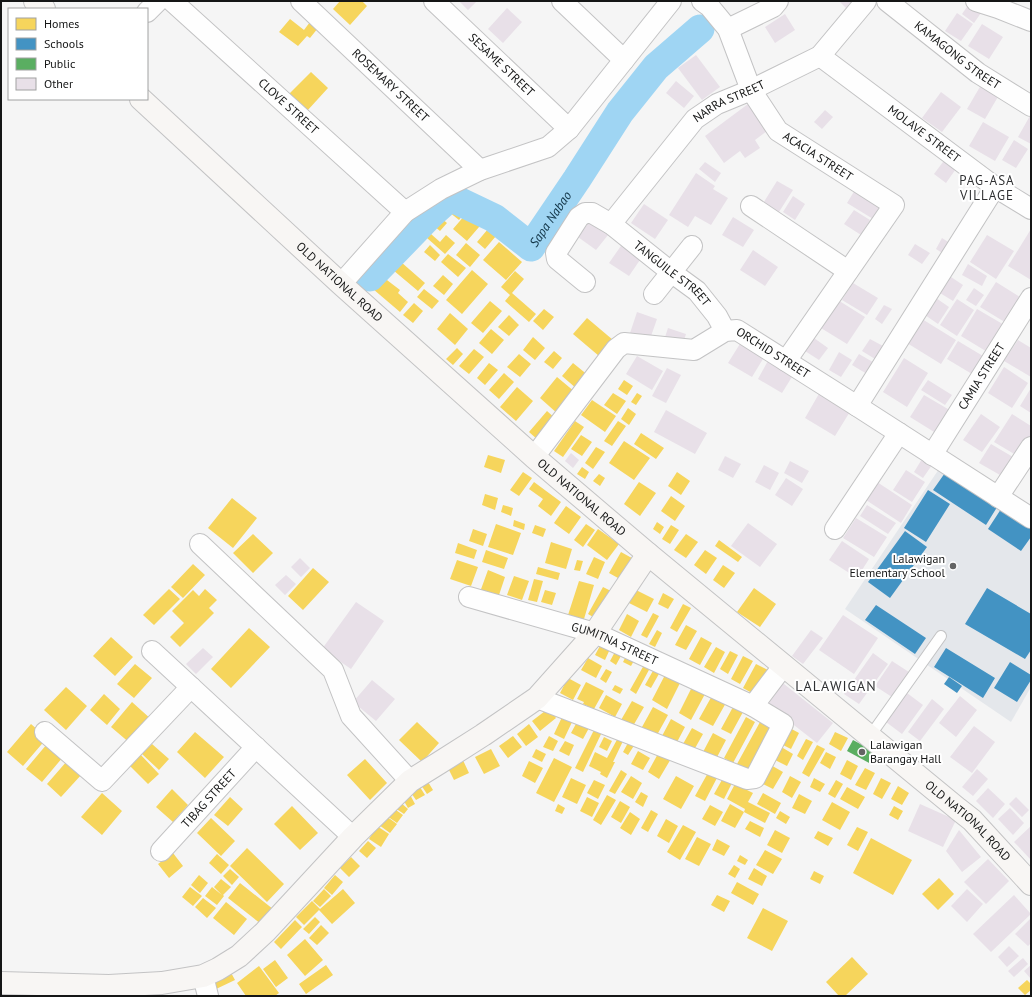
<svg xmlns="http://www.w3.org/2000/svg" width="1032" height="997" font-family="'PT Sans',sans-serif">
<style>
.built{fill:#e4e7eb}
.homes{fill:#f6d55c}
.schools{fill:#4393c3}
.public{fill:#5aae61}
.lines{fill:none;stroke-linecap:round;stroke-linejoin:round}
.river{stroke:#9fd5f3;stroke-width:29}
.building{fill:#e8e0e8}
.lane-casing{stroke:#c3c3c4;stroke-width:12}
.street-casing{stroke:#c3c3c4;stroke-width:22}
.secondary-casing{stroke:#c3c3c4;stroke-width:24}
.lane{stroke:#fefefe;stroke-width:10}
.street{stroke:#fefefe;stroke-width:20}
.secondary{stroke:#f8f6f4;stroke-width:22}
.poi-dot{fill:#636464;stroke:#fff;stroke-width:1.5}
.labels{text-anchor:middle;stroke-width:4;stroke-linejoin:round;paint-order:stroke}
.street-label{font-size:12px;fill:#151616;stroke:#fff}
.poi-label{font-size:12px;fill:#151616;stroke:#fff;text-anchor:end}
.neighbourhood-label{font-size:13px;letter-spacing:1px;fill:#2f3032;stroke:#fff}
.water-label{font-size:13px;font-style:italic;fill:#113446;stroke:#fff}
.quarter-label{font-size:14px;letter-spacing:1px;fill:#2f3032;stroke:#fff}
</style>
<rect width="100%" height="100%" fill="#f5f5f5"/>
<!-- built -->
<path class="built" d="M943,463L1031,522V687L1011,722L845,609Z"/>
<!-- homes -->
<path class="homes" d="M340,1H362L367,6L350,25L333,9Z
M290,19L304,30L310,22L318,28L310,38L307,36L298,46L279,32Z
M311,72L328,88L307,111L289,94Z
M454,207L463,215L459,220L449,212Z
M471,208L485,220L467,241L453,229Z
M441,218L447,223L440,231L434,226Z
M488,229L496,236L485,249L477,242Z
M431,234L440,242L446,235L455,243L445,254L427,238Z
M499,242L522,262L506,280L483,260Z
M466,243L480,255L470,267L456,255Z
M430,245L440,255L435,261L424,252Z
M448,254L466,268L458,277L441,262Z
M401,262L425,283L418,291L393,270Z
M472,270L488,284L462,314L446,300Z
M515,271L524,279L512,293L536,314L529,322L505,301L510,295L501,287Z
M443,275L453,284L444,295L433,286Z
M383,277L400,290L398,293L408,302L400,312L373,289Z
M424,289L439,301L432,309L417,297Z
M490,301L502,311L483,333L471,323Z
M414,303L423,311L413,323L403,315Z
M544,309L554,317L543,330L533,321Z
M450,313L468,329L455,345L437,329Z
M509,315L519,325L509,336L498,327Z
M587,318L613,340L599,356L573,334Z
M491,329L504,340L492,354L479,343Z
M533,337L545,348L535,360L523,350Z
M457,348L463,354L453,365L446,359Z
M474,349L484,357L469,374L459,366Z
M554,351L562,358L553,369L544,362Z
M519,354L531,364L520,377L507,367Z
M489,363L498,370L485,385L477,378Z
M573,363L589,376L577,389L562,376Z
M504,373L514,382L499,399L489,390Z
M557,377L575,392L558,414L540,398Z
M624,380L633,386L627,395L618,389Z
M517,387L533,401L516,421L500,407Z
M613,393L626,401L617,414L604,405Z
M637,393L642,396L636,405L631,402Z
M592,400L616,416L605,432L581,415Z
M628,408L636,414L629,425L621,419Z
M547,411L556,419L538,440L529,432Z
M575,421L584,427L563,457L554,451Z
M618,421L626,426L612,446L604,441Z
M641,433L664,448L656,459L634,444Z
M581,435L592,442L582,456L571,449Z
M624,441L650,458L634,480L609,463Z
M596,447L605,452L593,469L585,463Z
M488,455L505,460L501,473L484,467Z
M582,467L589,472L585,479L577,474Z
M523,472L532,478L519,496L510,490Z
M677,472L690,481L681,495L668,486Z
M599,474L605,478L600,486L593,481Z
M534,482L561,502L551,516L538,506L543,499L529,489Z
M639,482L656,493L640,516L624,504Z
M485,494L498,498L495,510L482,505Z
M671,496L685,506L675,521L661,511Z
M232,498L257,518L233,548L208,528Z
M503,505L513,508L511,516L501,512Z
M566,506L581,517L569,534L554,523Z
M514,520L525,524L524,530L513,526Z
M657,522L664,527L660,534L653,529Z
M496,524L521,533L513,555L488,547Z
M586,524L595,530L583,547L574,540Z
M535,525L546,529L543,537L532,533Z
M671,525L679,530L670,544L662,539Z
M473,529L487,534L483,546L469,541Z
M598,529L619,544L607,560L587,545Z
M253,534L273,553L253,573L233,553Z
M686,534L698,542L686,558L674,550Z
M719,540L742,557L738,562L715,546Z
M551,542L572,549L566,569L545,563Z
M458,543L477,550L474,559L455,553Z
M486,550L508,558L504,569L482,562Z
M705,550L717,558L706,574L694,565Z
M621,552L639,562L627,583L609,573Z
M594,557L605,562L598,579L586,574Z
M457,560L478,567L471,586L450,579Z
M577,560L583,561L580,571L574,570Z
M193,564L205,575L183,598L171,587Z
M723,565L735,573L724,588L713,580Z
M538,567L560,573L558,580L536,574Z
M313,568L329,582L303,610L288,596Z
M488,570L505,577L498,598L480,592Z
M514,576L529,581L522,600L507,595Z
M534,579L543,581L537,602L528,600Z
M579,581L594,585L584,619L568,615Z
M603,587L615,593L600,621L588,614Z
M754,588L776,604L760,627L737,612Z
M169,589L180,599L154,625L143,615Z
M205,589L217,600L209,608L214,613L180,647L170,637L184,623L172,611L193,590L199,596Z
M545,590L556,593L552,605L541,602Z
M636,590L654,599L647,612L629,603Z
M663,593L674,599L668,609L658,604Z
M683,604L691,608L677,632L670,628Z
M653,613L659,616L647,638L641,635Z
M627,614L639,621L631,637L619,630Z
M686,625L697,631L686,650L675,645Z
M249,628L270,647L231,688L211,669Z
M657,630L662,633L655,647L649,644Z
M111,637L133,657L115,676L93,656Z
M701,637L712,643L700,665L689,659Z
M601,644L610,649L605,660L595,655Z
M716,647L725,652L714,673L704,667Z
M616,650L622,654L616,665L610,661Z
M730,651L738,655L728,674L720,669Z
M628,652L636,657L631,666L623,662Z
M743,656L753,661L740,684L731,679Z
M588,658L602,666L596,678L581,670Z
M135,664L152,678L134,698L117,684Z
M756,664L772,672L759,697L743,688Z
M644,665L650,668L636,694L630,690Z
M606,669L612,672L606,683L600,679Z
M654,669L660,672L651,688L645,685Z
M665,675L680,683L667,709L652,700Z
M568,678L581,685L573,700L560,693Z
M586,682L604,691L594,709L583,704L584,702L577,699Z
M615,685L623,689L620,694L612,690Z
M66,687L87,706L66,730L44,710Z
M692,687L705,694L691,720L679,713Z
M104,694L120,709L107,725L90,710Z
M713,694L727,701L713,726L699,719Z
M606,695L622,704L615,717L599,708Z
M632,701L644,707L633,726L621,720Z
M132,702L152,720L131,744L111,727Z
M653,707L668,715L657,735L642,727Z
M733,707L743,712L731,734L721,729Z
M549,708L556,718L540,731L532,721Z
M563,715L573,720L564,739L554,734Z
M746,717L755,722L733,763L724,758Z
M671,719L685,727L676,744L662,736Z
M417,722L439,743L422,762L399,740Z
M577,722L589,728L583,739L571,733Z
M760,722L772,729L749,771L737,764Z
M31,724L47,738L23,766L7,752Z
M529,724L538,737L526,746L517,734Z
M596,726L603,730L583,772L575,768Z
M786,726L799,733L791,749L777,742Z
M692,728L703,734L694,750L683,744Z
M195,732L224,757L205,778L177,752Z
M835,732L848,738L841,751L829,744Z
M713,733L726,740L716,759L703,752Z
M513,736L522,747L508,758L499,746Z
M549,736L558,741L553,751L543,747Z
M619,736L624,739L613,762H615L607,778L600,774L601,772L589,766L595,752L607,758Z
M604,737L612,741L607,751L599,747Z
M806,739L813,742L803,760L797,756Z
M565,741L574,745L569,756L559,751Z
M629,741L635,744L628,755L623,752Z
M47,744L63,757L42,782L26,769Z
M152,744L169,759L159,770L142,754Z
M778,745L793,754L787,766L771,758Z
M817,745L825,749L809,777L802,773Z
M491,749L500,766L484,774L475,757Z
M536,749L546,754L542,762L532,757Z
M660,750L672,757L659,779L648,772Z
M638,751L650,758L643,770L631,764Z
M826,752L836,757L830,769L820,763Z
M139,753L159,774L148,784L128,764Z
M461,756L469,773L454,780L446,764Z
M554,758L572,767L554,802L536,793Z
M365,759L387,783L370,800L347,775Z
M847,760L858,766L851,780L840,774Z
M67,761L82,774L61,797L47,784Z
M529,761L543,768L535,783L522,776Z
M769,764L783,772L773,789L759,782Z
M865,768L875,773L866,790L855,785Z
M621,770L627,774L615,794L609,791Z
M709,771L718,776L705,801L695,796Z
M631,776L642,783L633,799L621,792Z
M676,776L694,786L681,809L663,799Z
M790,776L801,782L792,798L782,792Z
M425,777L433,790L427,794L419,782Z
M571,778L586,785L577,804L562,797Z
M723,778L732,783L724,799L714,794Z
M814,778L825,784L820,792L810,787Z
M881,778L891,783L882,799L873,794Z
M594,780L605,785L598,799L587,793Z
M836,780L843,784L835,798L828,794Z
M418,784L425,795L416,800L409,790Z
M735,784L753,793L748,802L770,813L765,823L744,812L745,809L727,799Z
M898,786L909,793L902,805L891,799Z
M847,787L865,797L858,809L840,799Z
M172,789L188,805L173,822L156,807Z
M408,791L415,804L408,808L401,796Z
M641,792L648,796L643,807L635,802Z
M102,793L122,811L102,835L81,817Z
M763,793L781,803L775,814L757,804Z
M799,794L812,801L805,814L792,808Z
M607,795L616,800L601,825L593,820Z
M230,797L243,809L228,826L214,815Z
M587,797L599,803L592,817L580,811Z
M620,801L630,807L621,823L611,817Z
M400,802L408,809L404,814L395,808Z
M832,802L850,812L840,830L822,820Z
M558,804L565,808L562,814L555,811Z
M730,804L744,812L735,828L721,821Z
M710,805L723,812L715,826L702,819Z
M292,806L318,833L300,850L274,824Z
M894,806L903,811L898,820L889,815Z
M393,808L403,815L397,823L387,816Z
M651,810L658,814L648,832L641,828Z
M780,811L790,817L786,824L776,818Z
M630,812L640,819L631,835L620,828Z
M386,816L397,824L390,833L379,825Z
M211,818L235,841L221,856L197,833Z
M666,819L678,826L669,843L657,836Z
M750,821L764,828L760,837L745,829Z
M683,825L696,832L680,860L667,852Z
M377,826L389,834L381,847L369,839Z
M857,827L868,832L858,851L847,845Z
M775,830L790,838L782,853L767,845Z
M818,831L833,838L828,846L814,838Z
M697,837L711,844L699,866L685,859Z
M871,838L912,860L893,895L853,873Z
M717,839L730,846L724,856L712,850Z
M368,841L376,848L367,858L359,851Z
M247,848L284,884L267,902L230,866Z
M765,850L782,859L773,874L756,865Z
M173,853L183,866L169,878L158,864Z
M217,854L229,865L221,874L209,863Z
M740,855L748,860L745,865L737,861Z
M351,857L360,866L349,877L340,868Z
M734,865L740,869L735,878L728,874Z
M754,868L767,876L762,886L748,879Z
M230,869L239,877L232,885L223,876Z
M814,871L824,876L820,884L810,879Z
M199,875L208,883L200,893L191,885Z
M335,875L343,882L332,895L324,888Z
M939,878L954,894L938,910L922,894Z
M221,879L231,887L223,895L224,896L217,905L205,896L212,887L222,895L214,887Z
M737,882L759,894L753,905L731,893Z
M240,883L278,913L266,928L228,898Z
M190,887L202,896L193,906L182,897Z
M324,889L331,896L320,907L313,901Z
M343,889L355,903L332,924L319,910L304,925L296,917L312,901L320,909Z
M717,895L730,901L724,912L711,905Z
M203,898L216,908L207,918L195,907Z
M226,902L247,919L234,935L213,918Z
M763,908L788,921L772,951L747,938Z
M315,917L320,922L309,934L303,929Z
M295,920L302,927L281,949L274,942Z
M321,925L329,933L317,945L309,938Z
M305,939L323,960L305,976L287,955Z
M852,957L868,974L845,996H839L826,982Z
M275,960L288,978L276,987L263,969Z
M326,965L333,975L306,994L299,984Z
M259,966L279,993L275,996H246L237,983Z
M229,969L235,980L214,990L209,978Z
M1027,980L1031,984V990L1025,995L1018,988Z"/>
<!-- schools -->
<path class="schools" d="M947,470L999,504L986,525L933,490Z
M928,490L950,504L926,542L904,528Z
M1003,506L1031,524V537L1021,551L988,529Z
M905,531L927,547L890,598L868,582Z
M987,588L1031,614V650L1025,659L965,624Z
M876,605L926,638L915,654L865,620Z
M946,648L995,678L983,698L934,667Z
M1010,662L1031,675V680L1017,702L994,688Z
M949,677L962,686L957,693L944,684Z"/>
<!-- public -->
<path class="public" d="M853,740L877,753L871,764L847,751Z"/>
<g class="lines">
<!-- river -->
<path class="river" id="s1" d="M370,277L430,215L450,197L494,218L531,247L577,179L620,112L656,67L700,29"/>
</g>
<!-- building -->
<path class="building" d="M459,1H477L468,10Z
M839,1H855L847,9Z
M971,1L983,10L974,23L962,14Z
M507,8L522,22L503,43L488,29Z
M957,13L973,24L961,41L945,31Z
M785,14L795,30L775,43L765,27Z
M982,24L1003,37L989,59L968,46Z
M696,55L720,87L702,100L678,68Z
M676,81L694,96L684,108L666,93Z
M981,85L999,95L985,119L967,109Z
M941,92L961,107L942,132L922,118Z
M748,104L767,131L755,140L760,148L745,158L740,151L724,163L705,136Z
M825,110L833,117L822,129L814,122Z
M1031,114V144L1018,137Z
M983,122L1009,137L995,161L969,146Z
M1014,140L1028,149L1016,168L1002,160Z
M946,158L958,166L946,183L934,174Z
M705,162L721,173L715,182L699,169Z
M696,173L715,186L713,189L728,198L711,225L695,216L688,227L669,215Z
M777,181L793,190L777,215L762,205Z
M858,185L889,204L878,222L847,203Z
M793,196L805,204L795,220L783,212Z
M644,204L668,220L655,239L631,223Z
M854,210L870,220L861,235L844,224Z
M733,217L754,230L743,247L722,235Z
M589,222L608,235L596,250L578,237Z
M1031,229V280L1008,266Z
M987,235L1014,251L996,279L970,262Z
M942,238L953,245L947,256L936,249Z
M623,243L642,257L629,276L609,263Z
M915,244L930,253L922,264L908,255Z
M753,250L778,267L765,286L740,270Z
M968,264L987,276L982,286L962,275Z
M951,277L963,285L953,301L940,293Z
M996,282L1023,299L1008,324L980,307Z
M853,283L878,298L867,315L842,300Z
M974,288L984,295L976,306L966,300Z
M833,297L865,317L847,344L816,325Z
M936,298L949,307L938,324L925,315Z
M957,299L974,310L957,336L940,325Z
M884,305L892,309L882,324L875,319Z
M977,309L1006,326L989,353L961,336Z
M637,312L657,319L650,339L630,333Z
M922,319L956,340L941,364L907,343Z
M668,328L686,334L682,346L664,340Z
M814,338L828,348L819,360L805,351Z
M743,339L766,354L752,377L728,363Z
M870,339L883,346L875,359L862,351Z
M1018,340L1031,348V377L1004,361Z
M958,341L988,359L977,377L947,359Z
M839,352L852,360L841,377L829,370Z
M859,354L878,365L872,377L852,365Z
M637,356L663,371L652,390L626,374Z
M770,357L795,372L782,393L758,379Z
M904,358L928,373L907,407L883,392Z
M1004,367L1028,383L1012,408L988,393Z
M667,368L681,375L666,403L652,396Z
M928,380L952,395L945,405L921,390Z
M1031,388V413L1020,406Z
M820,392L851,410L835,436L805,418Z
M924,395L953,412L939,435L910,417Z
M666,410L707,433L695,454L654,432Z
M981,414L1000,427L982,452L963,440Z
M1012,414L1031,426V442L1021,458L994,442Z
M991,444L1018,460L1007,479L979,463Z
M571,453L579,460L573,468L565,461Z
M725,456L741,464L733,478L718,470Z
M922,459L932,465L923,478L914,472Z
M790,461L809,471L802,483L784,473Z
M764,465L779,473L770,490L755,482Z
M906,470L925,482L912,502L893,490Z
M786,478L803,489L792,506L775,495Z
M877,482L912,505L901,523L866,500Z
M867,505L896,523L888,534L860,516Z
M856,518L887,537L874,557L843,538Z
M748,523L777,544L760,567L731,546Z
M842,541L869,559L857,578L829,560Z
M300,558L310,568L301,577L291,567Z
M286,575L296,584L285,595L275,585Z
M356,602L384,621L351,669L322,649Z
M843,615L878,638L854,674L819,650Z
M811,630L823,638L803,664L792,656Z
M203,648L213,657L196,674L186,664Z
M873,653L888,664L859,704L844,694Z
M892,661L912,674L895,699L875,686Z
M372,680L395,699L376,721L353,702Z
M779,680L833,723L817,743L763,701Z
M907,693L923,705L902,734L886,722Z
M960,696L977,710L956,737L939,723Z
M932,699L944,709L920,741L908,732Z
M974,726L995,742L972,773L950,757Z
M977,769L988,779L973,796L962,787Z
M988,788L1005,804L993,818L976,801Z
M1016,797L1029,810L1022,817L1009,804Z
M920,804L956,820L943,847L908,831Z
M1010,808L1024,823L1013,835L998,819Z
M1031,826V860L1014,842Z
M959,830L981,857L962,872L946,851Z
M988,859L1009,881L986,904L964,882Z
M967,889L983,904L967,922L951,906Z
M1014,895L1031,914L991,952L973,934Z
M1031,918V943L1028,946L1015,934Z
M1009,946L1019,956L1007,967L998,957Z
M1023,958L1028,964L1014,977L1008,971Z
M1031,965V979L1024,971Z"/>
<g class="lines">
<!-- lane casing -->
<g class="lane-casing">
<path id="lane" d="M870,736L941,636"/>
</g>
<!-- street casing -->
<g class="street-casing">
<g id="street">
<path id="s2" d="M172,1L405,212"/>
<path id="s3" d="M301,1L480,170"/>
<path id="s4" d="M434,1L569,129"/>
<path d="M562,1L624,60"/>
<path id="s5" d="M702,1L709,6L728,29L751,90L778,131L894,205L786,361"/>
<path id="s6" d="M887,1L978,73L1031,106"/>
<path d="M976,1L998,8L1031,21"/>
<path d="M147,12L158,1"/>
<path d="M728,29L773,7L778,1"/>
<path id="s7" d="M820,56L995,187L1031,209"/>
<path d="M751,206L848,271"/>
<path id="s8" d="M611,224L695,119L717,104L751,90L820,56L866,1"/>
<path id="s9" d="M585,282L557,259L556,253L579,217L585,213H592L611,224L671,272L697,291L717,316L725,331"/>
<path d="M341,284L405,212L441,189L480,170L548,147L569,129L671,1"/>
<path d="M654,294L692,246"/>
<path d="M857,406L995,187"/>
<path id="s10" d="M932,455L1031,298"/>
<path id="s11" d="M534,457L616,349L624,343L694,350L725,331L737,330L857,406L1031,518"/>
<path d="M998,497L1031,447"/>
<path d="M835,529L899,433"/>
<path d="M200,544L333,670L351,716L410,781"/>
<path id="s12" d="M469,597L595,633L753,706"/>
<path d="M152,651L353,837"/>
<path d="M537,698L747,779L755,778L783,724L753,706L784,665"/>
<path d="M45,732L102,781L191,687"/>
<path id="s13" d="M161,851L256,747"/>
<path d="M203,976L208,996"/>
</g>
</g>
<!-- secondary casing -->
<g class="secondary-casing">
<g id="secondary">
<path d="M35,1L44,9"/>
<path id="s14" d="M141,99L341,284L534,457L648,554L958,809L972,820L1031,884"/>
<path d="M1,983L109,986L162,983L203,976L218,969L239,956L265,932L353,837L410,781L439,763L483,735L537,698L595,633L648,554"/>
</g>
</g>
<!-- lane -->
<use href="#lane" class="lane"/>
<!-- street -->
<use href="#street" class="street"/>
<!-- secondary -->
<use href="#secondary" class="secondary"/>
</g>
<!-- markers -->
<g class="poi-dot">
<circle cx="953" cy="566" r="4"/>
<circle cx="862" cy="752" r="4"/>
</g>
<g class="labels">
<!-- street labels -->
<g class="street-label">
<text dy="4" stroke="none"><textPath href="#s6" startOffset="89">KAMAGONG STREET</textPath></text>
<text dy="4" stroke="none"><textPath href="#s4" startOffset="93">SESAME STREET</textPath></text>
<text dy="4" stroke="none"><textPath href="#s3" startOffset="123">ROSEMARY STREET</textPath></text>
<text dy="4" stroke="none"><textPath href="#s8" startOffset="173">NARRA STREET</textPath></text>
<text dy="4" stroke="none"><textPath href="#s2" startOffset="157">CLOVE STREET</textPath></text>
<text dy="4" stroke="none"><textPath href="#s7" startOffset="130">MOLAVE STREET</textPath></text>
<text dy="4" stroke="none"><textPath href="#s5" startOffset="200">ACACIA STREET</textPath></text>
<text dy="4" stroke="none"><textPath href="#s9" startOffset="200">TANGUILE STREET</textPath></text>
<text dy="4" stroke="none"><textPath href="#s14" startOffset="270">OLD NATIONAL ROAD</textPath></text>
<text dy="4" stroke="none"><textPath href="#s11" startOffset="307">ORCHID STREET</textPath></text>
<text dy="4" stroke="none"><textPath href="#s10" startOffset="93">CAMIA STREET</textPath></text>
<text dy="4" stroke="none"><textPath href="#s14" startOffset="594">OLD NATIONAL ROAD</textPath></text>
<text dy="4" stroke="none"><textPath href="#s12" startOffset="153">GUMITNA STREET</textPath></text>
<text dy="4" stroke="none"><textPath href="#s13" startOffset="71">TIBAG STREET</textPath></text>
<text dy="4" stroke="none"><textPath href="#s14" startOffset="1098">OLD NATIONAL ROAD</textPath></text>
</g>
<!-- poi labels -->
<g class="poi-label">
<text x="945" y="563">Lalawigan<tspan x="945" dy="14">Elementary School</tspan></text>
<text x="870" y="749" text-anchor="start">Lalawigan<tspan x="870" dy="14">Barangay Hall</tspan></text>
</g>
<!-- neighbourhood labels -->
<g class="neighbourhood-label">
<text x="987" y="185">PAG-ASA<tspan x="987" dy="15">VILLAGE</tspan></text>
</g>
<!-- water labels -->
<g class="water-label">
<text dy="5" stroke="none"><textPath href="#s1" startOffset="243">Sapa Nabao</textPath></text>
</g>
<!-- quarter labels -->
<g class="quarter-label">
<text x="836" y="691">LALAWIGAN</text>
</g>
</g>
<!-- border -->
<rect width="1032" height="997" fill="none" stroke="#151616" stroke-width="4"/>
<!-- legend -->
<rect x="8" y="8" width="140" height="92" fill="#ffffff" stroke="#a1a2a2"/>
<rect x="16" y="18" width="20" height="12" fill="#f6d55c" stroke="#a1a2a2"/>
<text x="44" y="28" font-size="12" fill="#151616">Homes</text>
<rect x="16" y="38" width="20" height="12" fill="#4393c3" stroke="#a1a2a2"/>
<text x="44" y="48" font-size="12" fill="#151616">Schools</text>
<rect x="16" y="58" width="20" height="12" fill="#5aae61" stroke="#a1a2a2"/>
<text x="44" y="68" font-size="12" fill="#151616">Public</text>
<rect x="16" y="78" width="20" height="12" fill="#e8e0e8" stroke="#a1a2a2"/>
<text x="44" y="88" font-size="12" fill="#151616">Other</text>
</svg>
